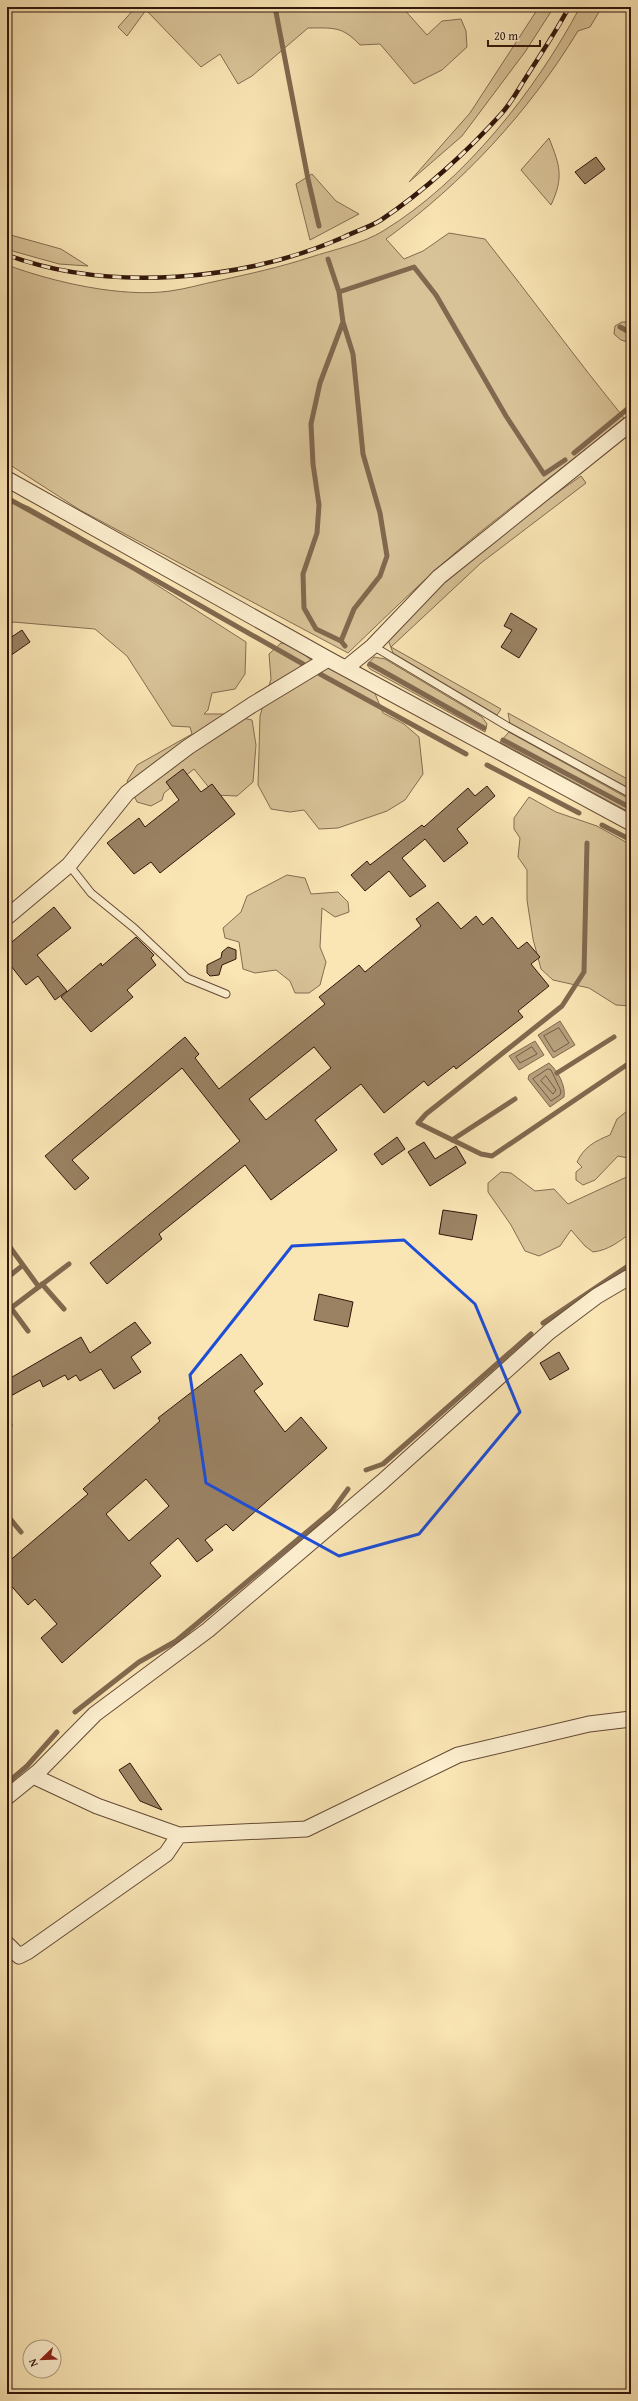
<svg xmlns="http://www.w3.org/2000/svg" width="638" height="2401" font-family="'Gentium Book Plus',serif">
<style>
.green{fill:#d8c297;stroke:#856c51}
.water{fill:#b69f7b;stroke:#81684e}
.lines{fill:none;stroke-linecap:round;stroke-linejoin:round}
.shore{stroke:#745a43;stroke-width:1}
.stream{stroke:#81684e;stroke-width:5}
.building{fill:#9a8263;stroke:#32160b;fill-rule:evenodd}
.service-casing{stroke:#644a35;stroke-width:9}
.minor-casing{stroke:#644a35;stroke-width:17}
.service{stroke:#fceece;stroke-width:7}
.minor{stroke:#fceece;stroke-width:15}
.rail-casing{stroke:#32160b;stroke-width:4.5}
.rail{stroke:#fceece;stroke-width:3;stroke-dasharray:9;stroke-linecap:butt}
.marked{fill:none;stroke:#1d4ed8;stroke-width:3;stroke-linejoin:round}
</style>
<rect width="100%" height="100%" fill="#fae5b4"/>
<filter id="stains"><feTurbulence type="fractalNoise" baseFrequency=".005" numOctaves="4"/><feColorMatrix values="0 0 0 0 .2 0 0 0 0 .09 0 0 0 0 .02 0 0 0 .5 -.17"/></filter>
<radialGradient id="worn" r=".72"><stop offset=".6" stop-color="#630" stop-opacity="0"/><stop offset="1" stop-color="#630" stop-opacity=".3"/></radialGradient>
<!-- green -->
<path class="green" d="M136,7H402L427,35L442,21L461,19L466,31L467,47L442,70L414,84L380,44L360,45C342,26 334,28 308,28L252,76L238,84L220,54L201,67L146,10L127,36L118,27Z
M539,7H554L525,52L462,136L409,182L470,113Z
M580,7H602L590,27L578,31C528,113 463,183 386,239L404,259L423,251L449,233L485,239C532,298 576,359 624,418C580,455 534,489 489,525C439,564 394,609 348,653L80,510L7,463V265C53,282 122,298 170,291C186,289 202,284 217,281C249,274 281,267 311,257C333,250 364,243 383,231C464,182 536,90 580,7Z
M549,138C560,166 564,177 551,205L521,170Z
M312,174L336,201L359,214L310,240L296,184Z
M7,234L61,249L88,266L59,264L9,250L7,249Z
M622,322H631V343L621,340L614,334L615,326Z
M581,476L586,483L481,563L391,647L501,709L497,715L393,653L387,637L453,573L510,526Z
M7,498L29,507L77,534L246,642L245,674L235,689L212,693L208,710L204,714H223L252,720L256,745L253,782L237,796L215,795L194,769L164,793L162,800L151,806L137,802L127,781L137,765L192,734L190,727L172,726L127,656L95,629L13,622L7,627Z
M281,643L291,644L311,660L351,678L374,691L383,713L404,724L419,737L423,774L405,800L387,811L338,828L319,829L304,810L290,812L271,809L258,785L260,716L271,679L269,654Z
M374,657L385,659L482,717L487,724L485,732L370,669L367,665Z
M508,713L631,781V791L510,724Z
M509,732L631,800V813L500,742Z
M529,797L556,812L597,826L631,845V1006L616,1005L589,988L553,980L541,969L533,939L527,900V870L518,857L520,838L514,829V818Z
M287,875L305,878L311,894L338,892L348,902L349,912L335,917L322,908L320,947L326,962L320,985L309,993H295L290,981L276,970L255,973L243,969L239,942L225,938L223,928L241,912L247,896Z
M631,1108V1155L628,1158L618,1156L595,1180L583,1185L576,1180V1172L582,1167L577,1162C584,1147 595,1141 610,1135L617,1119Z
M501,1172L511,1173L535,1191L554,1189L568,1204L631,1175V1233C618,1242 609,1250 593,1252L585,1246L571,1230L560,1246L539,1256L525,1251L511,1225L488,1192V1183Z"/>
<!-- water -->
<path class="water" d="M560,1021L575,1045L553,1058L538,1035Z
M535,1041L544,1055L519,1070L509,1056Z
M549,1063C558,1071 566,1086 564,1097L550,1107L528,1079L529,1075Z"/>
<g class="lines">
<!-- shore -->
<path class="shore" d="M559,1028L569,1043L554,1052L544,1036Z
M532,1047L537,1054L520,1063L516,1057Z
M548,1069L551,1070L561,1091L560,1095L551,1101L533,1079Z
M546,1076L556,1090L553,1094L541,1081Z"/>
<!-- stream -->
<path class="stream" d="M275,7L308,179L319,226
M328,259L339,292L414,267L436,295L506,416L544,474L565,460
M339,292L343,322L320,383L311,424L313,464L319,505L317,533L303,574L304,608L316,629L341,641L345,646
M620,327L631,333
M574,453L631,406
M7,498L157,581L303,664
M341,641L354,609L380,576L387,556L380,513L363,454L353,354L343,322
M370,664L484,728
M320,674L466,754
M503,740L631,808
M487,765L579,813
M602,825L631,840
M587,843L584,972L562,1006L426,1114L418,1123L481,1154L492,1156L631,1062
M557,1073L614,1037
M452,1140L515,1099
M7,1243L39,1287
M7,1278L23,1265
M42,1284L64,1309
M11,1308L28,1331
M7,1311L69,1264
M543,1323L631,1264
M7,1342L8,1344
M7,1428L10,1425
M366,1470L383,1464L531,1334
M7,1515L21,1532
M75,1712L139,1662L176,1641L332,1511L348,1489
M7,1783L27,1766L57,1732"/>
</g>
<!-- building -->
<path class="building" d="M596,157L605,169L585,184L575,172Z
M511,613L537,629L519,658L501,647L512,630L504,626Z
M22,630L30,642L7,658V640Z
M183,769L201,792L212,784L235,814L160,873L151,862L134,874L107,843L139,818L145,827L179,800L166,782Z
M487,786L495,796L457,829L468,843L444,862L425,839L402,858L426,886L410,897L389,871L365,891L351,875L367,861L370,865L422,825L424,827L468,788L475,796Z
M438,902L461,929L476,916L483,925L492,917L518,949L527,942L540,957L531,964L549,986L518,1011L523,1017L456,1069L454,1066L428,1086L424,1081L384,1113L361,1084L315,1120L337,1150L271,1200L245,1165L159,1234L162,1239L107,1284L90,1263L240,1141L182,1068L72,1160L89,1178L75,1190L45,1156L185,1037L199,1054L195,1058L219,1089L325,1004L319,997L359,965L365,972L421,926L416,919ZM314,1047L331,1068L266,1120L249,1099Z
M54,907L71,928L37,955L67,991L55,1000L38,976L26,985L7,961V946Z
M136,937L154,955L151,958L156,965L127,990L133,997L91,1032L61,997L101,963L102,966Z
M228,947L236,950V959L222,965L219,975L210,976L207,973V965L221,958L222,952Z
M397,1137L405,1149L382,1165L374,1154Z
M424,1142L435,1159L456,1146L466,1163L430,1186L408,1152Z
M443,1210L477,1215L472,1240L439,1234Z
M319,1294L353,1302L348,1327L314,1320Z
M135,1322L151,1343L131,1357L141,1372L114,1389L101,1369L80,1381L76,1375L68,1380L65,1375L43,1387L40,1380L7,1398V1380L81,1337L90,1353Z
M559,1352L569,1369L550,1380L540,1363Z
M241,1354L263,1384L254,1391L285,1432L301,1417L327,1448L233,1531L226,1524L205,1540L213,1550L197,1562L178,1538L150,1563L161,1576L62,1663L41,1638L57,1624L35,1599L28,1605L7,1581V1563L88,1494L83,1489L160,1421L158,1418ZM146,1479L169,1506L129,1541L106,1514Z
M130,1763L162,1810L140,1801L119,1770Z"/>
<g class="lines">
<!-- service casing -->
<g class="service-casing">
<path id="service" d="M373,646L507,726L631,794
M69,865L91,893L134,928L187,978L226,994"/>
</g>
<!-- minor casing -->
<g class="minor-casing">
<path id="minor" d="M7,479L328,659L631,823
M346,668L373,646L439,577L631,423
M7,917L69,865L127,793L188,747L252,705L328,659
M33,1776L97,1806L179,1835L306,1829L458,1755L589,1724L631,1719
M7,1797L39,1771L95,1714L208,1630L382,1482L549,1332L597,1296L631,1276
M7,1944L19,1956L27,1952L166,1854L179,1835"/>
</g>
<!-- service -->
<use href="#service" class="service"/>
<!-- minor -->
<use href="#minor" class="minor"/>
<!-- rail casing -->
<g class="rail-casing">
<path id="rail" d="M7,255C110,293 244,281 344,237C356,231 370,227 381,220C423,192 468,151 502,113C511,103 518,90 525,79C540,55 556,32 569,7"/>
</g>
<!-- rail -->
<use href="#rail" class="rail"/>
</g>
<!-- marked area -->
<path class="marked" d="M404,1240L475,1304L520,1412L419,1534L339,1556L206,1483L190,1375L292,1246Z"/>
<!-- margin -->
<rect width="638" height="2401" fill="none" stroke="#fae5b4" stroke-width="24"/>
<rect x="8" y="8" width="622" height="2385" fill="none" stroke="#32160b" stroke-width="2"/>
<rect x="12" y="12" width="614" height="2377" fill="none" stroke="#32160b"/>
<!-- north arrow -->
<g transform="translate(42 2359) rotate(247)"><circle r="19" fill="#fceece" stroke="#ab9880"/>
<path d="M0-3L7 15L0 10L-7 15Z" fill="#8f2418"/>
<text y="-6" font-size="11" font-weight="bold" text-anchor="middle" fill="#32160b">N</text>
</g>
<!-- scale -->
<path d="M488 40v6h52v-6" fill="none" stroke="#32160b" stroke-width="2"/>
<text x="494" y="40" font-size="12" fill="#32160b" stroke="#fceece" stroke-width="3" paint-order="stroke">20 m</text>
<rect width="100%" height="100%" filter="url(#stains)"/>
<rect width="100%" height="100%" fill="url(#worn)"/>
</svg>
